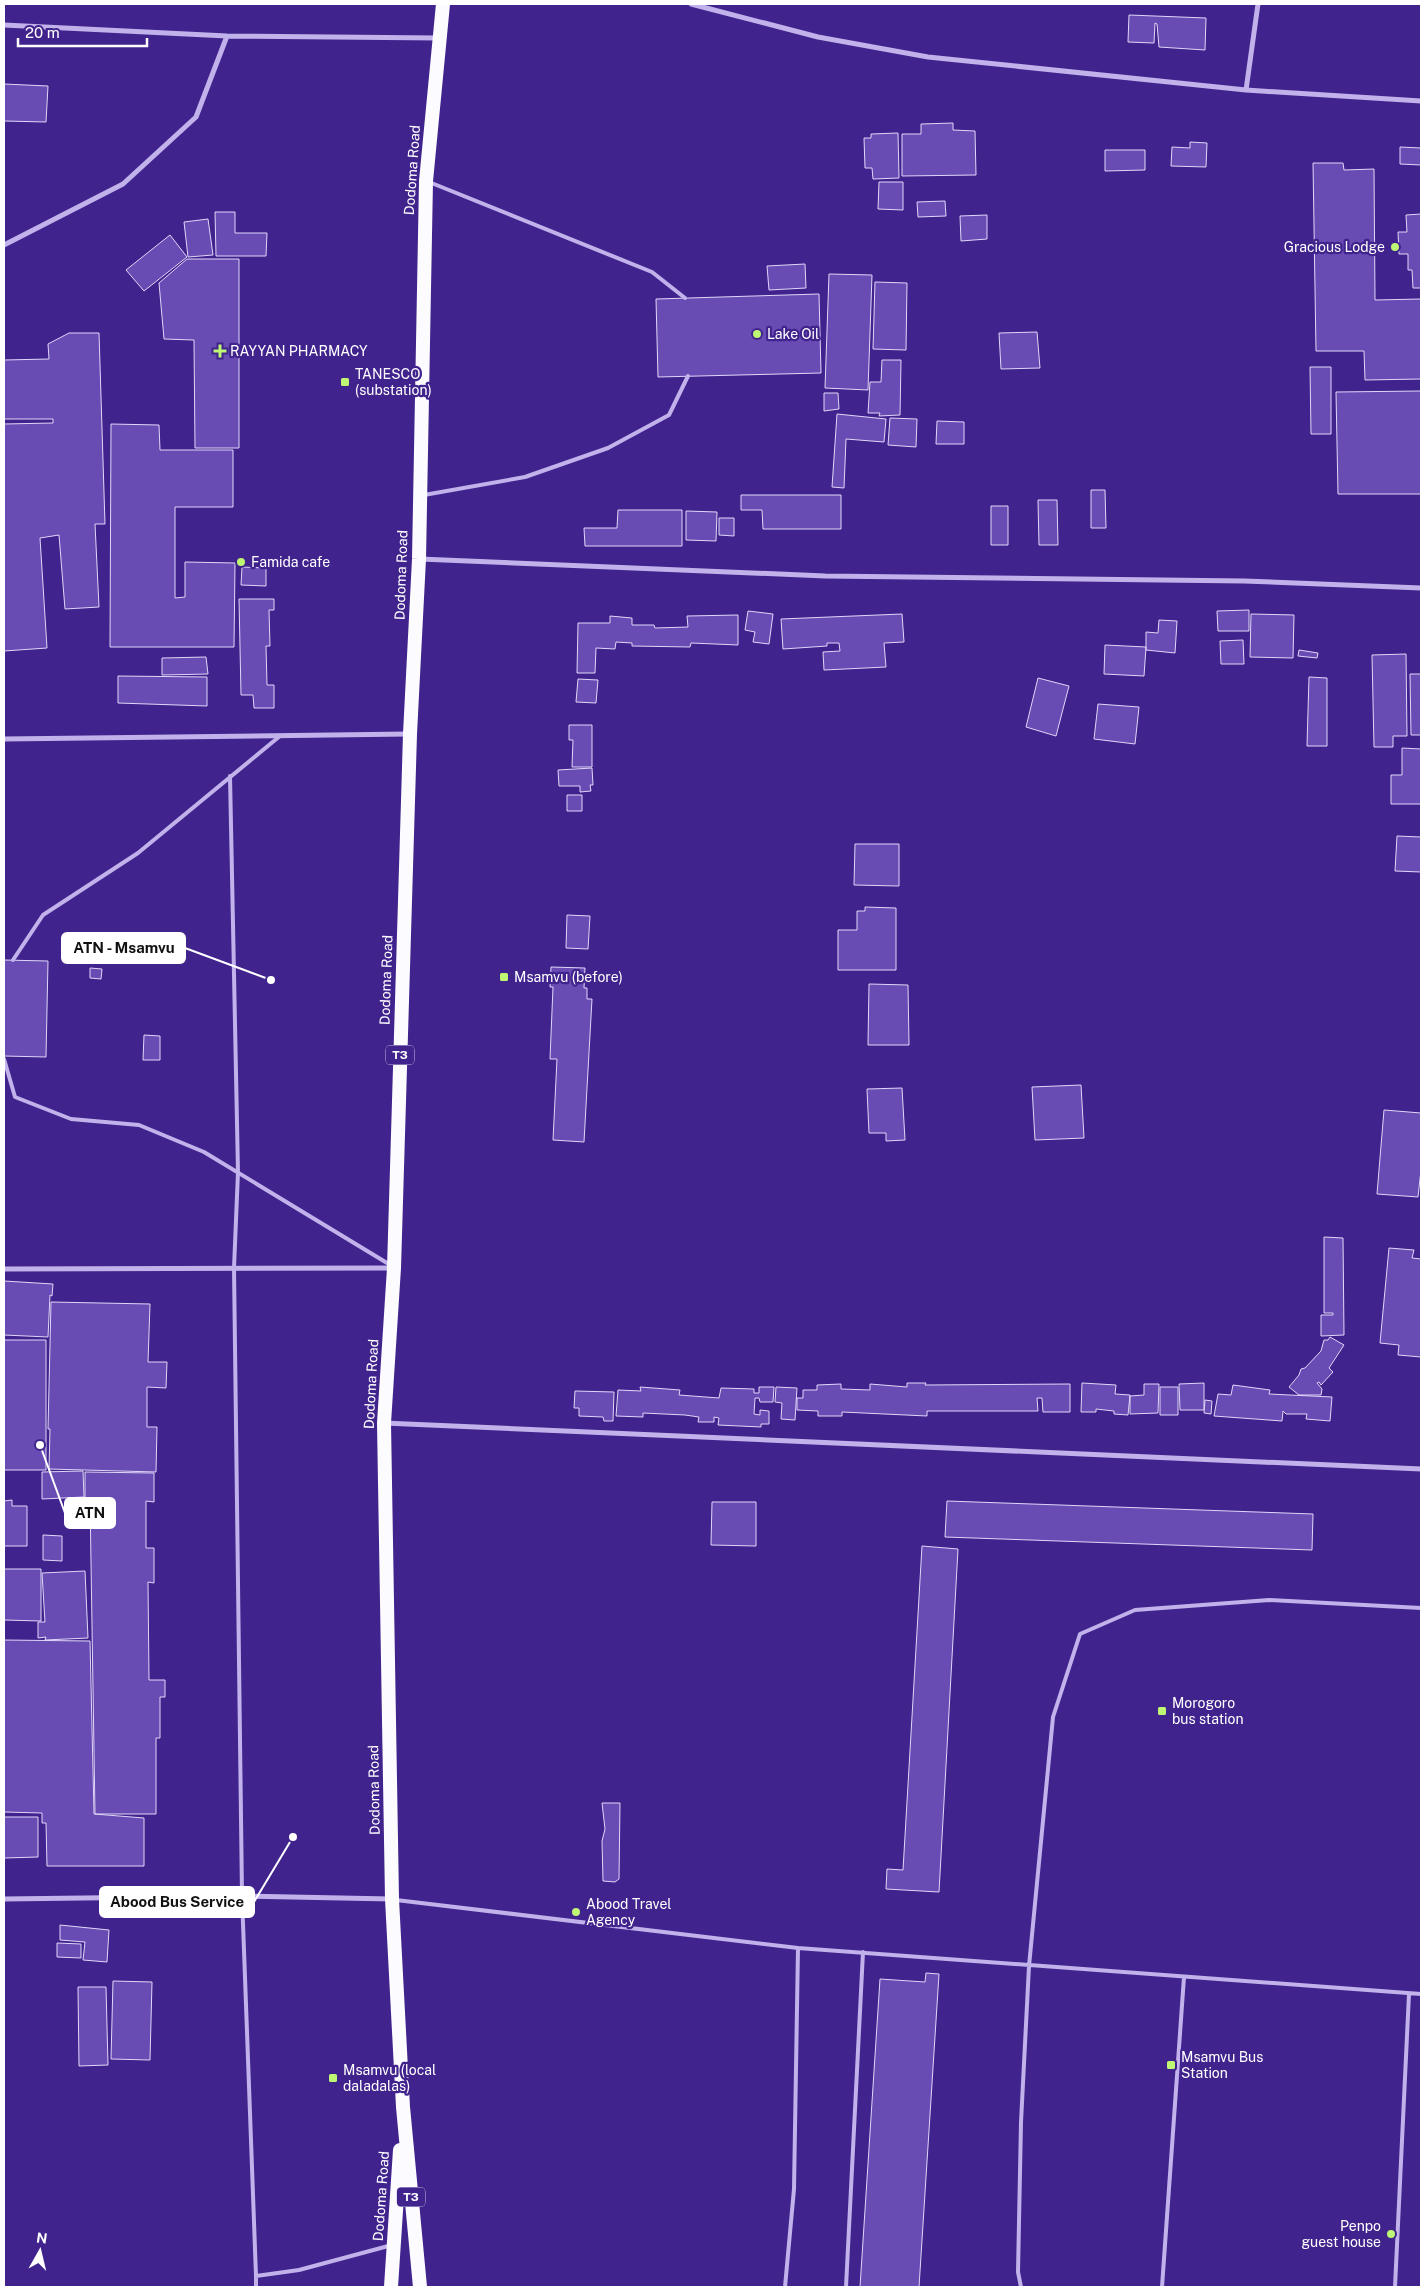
<svg xmlns="http://www.w3.org/2000/svg" width="1425" height="2291" font-family="'Public Sans',sans-serif">
<style>
.building{fill:#694bb4;stroke:#e0d7f8}
.lines{fill:none;stroke-linecap:round;stroke-linejoin:round}
.service{stroke:#c1b2eb;stroke-width:4}
.minor{stroke:#c1b2eb;stroke-width:5}
.trunk{stroke:#fcfbff;stroke-width:14}
.poi-dot{fill:#bef774;stroke:#41238d;stroke-width:2}
.labels{text-anchor:middle;stroke-width:4.5;stroke-linejoin:round;paint-order:stroke}
.shield{fill:#41238d;stroke:#c6bddd;stroke-width:1}
.shield-label{font-size:12px;font-weight:bold;fill:#fff}
.street-label{font-size:14px;fill:#fff;stroke:#41238d}
.poi-label{font-size:14px;fill:#fff;stroke:#41238d;text-anchor:start}
.leader{fill:none;stroke:#fff;stroke-width:2}
.callout-dot{fill:#fff;stroke:#41238d;stroke-width:2}
.callout{fill:#fff;stroke:#fff;stroke-width:2}
.callout-label{font-size:15px;text-anchor:middle;font-weight:bold;fill:#111}
</style>
<rect width="100%" height="100%" fill="#41238d"/>
<!-- building -->
<path class="building" d="M1129,15L1206,18L1205,50L1159,47L1157,24L1155,23L1154,43L1128,42Z
M4,84L48,86L46,122L4,121Z
M953,123V130L975,131L976,175L902,176V134H921V124Z
M898,133L899,178L873,179L872,168H865L864,138H871V134Z
M1190,142L1207,143L1206,167L1171,166L1172,147L1190,148Z
M1400,147L1421,148V165L1400,164Z
M1105,150H1145V170L1105,171Z
M1313,163H1343L1344,170L1374,169L1375,300L1421,299V379L1365,380L1364,351H1316Z
M879,182H903V210L878,209Z
M945,201L946,216L918,217L917,202Z
M215,212H235V233H267L266,256H216Z
M1421,214V288H1413L1412,270H1408V254H1399L1398,232H1407L1406,215Z
M987,215V239L961,241L960,216Z
M208,219L213,255L188,257L184,222Z
M170,235L187,257L144,291L126,270Z
M187,259H239V448H195L194,340L164,339L159,283Z
M805,264L806,288L769,290L767,266Z
M829,274L872,275L868,390L825,388Z
M875,282L907,283L906,350L873,349Z
M819,294L821,373L658,377L656,299Z
M1037,332L1040,368L1001,369L999,333Z
M69,333H99L105,524H95L99,607L65,609L59,535L40,538L47,648L4,651V424L53,423V419H4V360L49,359L48,344Z
M882,360H901L900,415L879,416L880,413H868L870,382H881Z
M1310,367H1331V434H1311Z
M1421,391V494H1338L1336,392Z
M824,393H838L839,409L824,411Z
M837,414L886,419L884,442L846,439L844,488L832,487Z
M890,418L917,419L916,447L888,445Z
M937,421L964,422V444H936Z
M111,424L159,425L160,450H233V507H175V598L185,597V562L235,563L234,647H110Z
M1091,490H1105L1106,528H1091Z
M741,495H841V529H763L762,510H741Z
M1038,500H1057L1058,545H1039Z
M991,506H1008V545H991Z
M618,510H682V546H585L584,528H617Z
M686,511L717,512L716,541L686,540Z
M719,518H734V536L719,535Z
M242,567L266,568V586L241,585Z
M239,599H274V610H269L270,646H266L267,685H274V708H254L253,695H241Z
M1249,610V631H1218L1217,611Z
M748,611L773,614L769,644L753,642L755,632L745,630Z
M902,614L904,642L884,643L886,667L824,670L823,652L840,651L839,643H827V646L783,649L781,619Z
M1251,614L1294,615L1293,658L1250,657Z
M738,615V645L691,643L690,647L632,646V643L616,642L615,649L596,648L595,673H577L578,623H610V616L632,618V625H654L655,628L688,627L687,616Z
M1159,620L1177,621L1175,653L1146,650V632L1158,633Z
M1243,640L1244,664H1221L1220,641Z
M1105,645L1146,647L1144,676L1104,674Z
M1299,650L1318,653L1317,658L1298,656Z
M1406,654L1407,736H1393V747H1374L1372,655Z
M206,657L208,674L162,675V658Z
M1410,674H1421V735H1411Z
M118,676L207,677V706L118,703Z
M1309,677L1327,678V746H1307Z
M1038,678L1069,686L1056,736L1026,727Z
M578,679L598,680L596,703L576,702Z
M1098,704L1139,707L1135,744L1094,739Z
M569,725H592V767H572L573,740H569Z
M1402,748L1421,749V804H1391V775H1402Z
M592,768L593,785H590L591,791L580,792V786H559L558,770Z
M567,795H582V811H567Z
M1397,836L1421,837V872L1395,871Z
M855,844H899V886L854,885Z
M865,907L896,908V970H838V930H857V911H865Z
M567,915L590,916L588,949L566,948Z
M146,942H161L160,963L145,962Z
M4,960L48,961L46,1057L4,1056Z
M551,967L585,968L584,988H587V999H592L584,1142L553,1140L557,1059H550L553,987H550Z
M90,968L102,969L101,979L90,978Z
M869,984L908,985L909,1045H868Z
M144,1035L160,1036V1060H143Z
M1081,1085L1084,1138L1035,1140L1032,1087Z
M902,1088L905,1140L886,1141V1133H869L867,1089Z
M1384,1110L1421,1113V1170L1418,1197L1377,1194Z
M1324,1237L1343,1238L1344,1335L1321,1336V1315H1333V1313H1324Z
M1389,1248L1414,1250L1412,1258L1421,1259V1357L1398,1355L1399,1345L1380,1343Z
M4,1281L53,1284L52,1296L50,1295L48,1337L4,1335Z
M51,1302L150,1304L148,1362H167L166,1388L147,1387V1427H157L156,1472L49,1469L50,1429H48Z
M1330,1337L1344,1345L1329,1368L1333,1372L1321,1385L1319,1382L1317,1383L1322,1389L1321,1395H1299L1289,1387L1299,1375L1301,1369L1305,1368L1321,1351L1324,1340H1328Z
M4,1340H46V1470H4Z
M907,1383H926L925,1385L1070,1384V1412H1043L1042,1398H1037L1038,1411H927V1416L842,1412V1416H818V1411L797,1410V1398H803V1390H817V1385L841,1384V1389L870,1390V1384L907,1387Z
M1082,1383L1116,1385L1115,1394L1130,1395L1128,1415L1114,1414V1411L1096,1409V1412H1081Z
M1204,1383V1410H1180L1179,1384Z
M1144,1384H1159L1158,1413L1130,1414V1396L1144,1395Z
M1233,1385L1270,1390L1269,1394L1332,1397L1330,1421L1306,1419L1307,1414H1286L1283,1411L1282,1421L1214,1416L1218,1394L1231,1395Z
M640,1387L680,1390L679,1395L719,1398L721,1388L754,1389V1393H759V1387H774L773,1402H760L759,1398H755L754,1414L760,1415V1410L769,1411V1424H761V1427L718,1425L719,1418L714,1417V1422H698L699,1417L685,1415L643,1413V1417L616,1416L618,1390L641,1391Z
M776,1387L797,1388L795,1420L781,1419L782,1403L775,1402Z
M1160,1387H1178V1415H1160Z
M575,1391L614,1392L613,1421H604L603,1417L579,1416V1408H574Z
M1205,1400L1212,1401L1211,1414L1204,1413Z
M83,1471L84,1497L42,1499V1472Z
M85,1472L154,1473V1502L146,1501V1548H154V1583L148,1582L149,1680H165V1697H160V1738H156V1814H95L90,1499H85Z
M12,1500V1506H27V1546H4V1501Z
M947,1501L1313,1514L1312,1550L945,1537Z
M712,1502H756V1546L711,1545Z
M43,1535L62,1536V1561L43,1560Z
M922,1546L958,1549L939,1892L886,1889L887,1869L903,1870Z
M4,1569H41V1621L4,1620Z
M85,1571L88,1638L45,1640L46,1637L38,1638V1622H45L42,1573Z
M4,1640L90,1641L94,1814L144,1818V1866H47L46,1823H42V1813L4,1812Z
M602,1803H620L619,1879L615,1882L603,1881L602,1841L605,1829Z
M4,1817H38V1857L4,1858Z
M60,1925L109,1930L107,1962L83,1960L85,1942L60,1940Z
M57,1943L81,1944V1958L57,1957Z
M926,1973L939,1974L919,2287H860L880,1979L925,1982Z
M113,1981L152,1982L150,2060L111,2059Z
M78,1987H106L108,2065L79,2066Z"/>
<g class="lines">
<!-- service -->
<path class="service" d="M429,182L652,272L685,298
M424,495L525,477L608,448L669,415L688,376
M230,776L238,1172L234,1268L242,1896L256,2276
M13,960L43,915L138,853L280,736
M4,1059L15,1097L71,1119L139,1125L204,1152L392,1266
M396,1900L798,1948L1421,1994
M256,2287V2276L299,2270L392,2245
M785,2287L794,2189L798,1948
M846,2287L863,1952
M1021,2287L1018,2272L1021,2122L1029,1966L1053,1717L1080,1634L1135,1610L1269,1600L1421,1608
M1162,2287L1184,1977
M1395,2287L1409,1994"/>
<!-- minor -->
<path class="minor" d="M691,4L818,37L928,57L1246,90L1421,101
M4,25L227,36L438,38
M1246,90L1258,4
M4,245L123,184L196,117L227,36
M420,559L825,576L1244,581L1421,588
M4,739L408,734
M4,1269L394,1268
M384,1423L1421,1469
M4,1899L242,1896L391,1899"/>
<!-- trunk -->
<path class="trunk" d="M391,2287L400,2150
M420,2287L403,2107L392,1899L384,1423L394,1268L410,734L419,559L426,181L443,4"/>
</g>
<!-- markers -->
<g class="poi-dot">
<circle cx="1395" cy="247" r="5"/>
<circle cx="757" cy="334" r="5"/>
<path d="M217.5 343.5h5v5h5v5h-5v5h-5v-5h-5v-5h5z"/>
<rect x="340" y="377" width="10" height="10" rx="2.5"/>
<circle cx="241" cy="562" r="5"/>
<rect x="499" y="972" width="10" height="10" rx="2.5"/>
<rect x="1157" y="1706" width="10" height="10" rx="2.5"/>
<circle cx="576" cy="1912" r="5"/>
<rect x="1166" y="2060" width="10" height="10" rx="2.5"/>
<rect x="328" y="2073" width="10" height="10" rx="2.5"/>
<circle cx="1391" cy="2234" r="5"/>
</g>
<g class="labels">
<!-- shield labels -->
<g class="shield">
<rect x="386" y="1045.5" width="28" height="19" rx="4"/>
<rect x="397" y="2187.5" width="28" height="19" rx="4"/>
</g>
<g class="shield-label">
<text x="400" y="1059">T3</text>
<text x="411" y="2201">T3</text>
</g>
<!-- street labels -->
<g class="street-label">
<text transform="translate(412 170) rotate(-86)" y="5">Dodoma Road</text>
<text transform="translate(401 575) rotate(-88)" y="5">Dodoma Road</text>
<text transform="translate(386 980) rotate(-88)" y="5">Dodoma Road</text>
<text transform="translate(371 1384) rotate(-87)" y="5">Dodoma Road</text>
<text transform="translate(374 1790) rotate(-91)" y="5">Dodoma Road</text>
<text transform="translate(381 2196) rotate(-86)" y="5">Dodoma Road</text>
</g>
<!-- poi labels -->
<g class="poi-label">
<text x="1385" y="252" text-anchor="end">Gracious Lodge</text>
<text x="767" y="339">Lake Oil</text>
<text x="230" y="356">RAYYAN PHARMACY</text>
<text x="355" y="379">TANESCO<tspan x="355" dy="16">(substation)</tspan></text>
<text x="251" y="567">Famida cafe</text>
<text x="514" y="982">Msamvu (before)</text>
<text x="1172" y="1708">Morogoro<tspan x="1172" dy="16">bus station</tspan></text>
<text x="586" y="1909">Abood Travel<tspan x="586" dy="16">Agency</tspan></text>
<text x="1181" y="2062">Msamvu Bus<tspan x="1181" dy="16">Station</tspan></text>
<text x="343" y="2075">Msamvu (local<tspan x="343" dy="16">daladalas)</tspan></text>
<text x="1381" y="2231" text-anchor="end">Penpo<tspan x="1381" dy="16">guest house</tspan></text>
</g>
</g>
<!-- callouts -->
<path class="leader" d="M271 980L185 948M40 1445L65 1513M293 1837L254 1902"/>
<g class="callout-dot">
<circle cx="271" cy="980" r="5"/>
<circle cx="40" cy="1445" r="5"/>
<circle cx="293" cy="1837" r="5"/>
</g>
<g class="callout">
<rect x="62" y="933" width="123" height="30" rx="5"/>
<rect x="65" y="1498" width="50" height="30" rx="5"/>
<rect x="100" y="1887" width="154" height="30" rx="5"/>
</g>
<g class="callout-label">
<text x="124" y="953">ATN - Msamvu</text>
<text x="90" y="1518">ATN</text>
<text x="177" y="1907">Abood Bus Service</text>
</g>
<!-- border -->
<rect width="1425" height="2291" fill="none" stroke="#ffffff" stroke-width="10"/>
<!-- north arrow -->
<g transform="translate(40 2251) rotate(8)" stroke="#41238d" stroke-width="4" paint-order="stroke">
<path d="M0-4L9 19L0 12L-9 19Z" fill="#ffffff"/>
<text y="-8" font-size="14" font-weight="bold" text-anchor="middle" fill="#ffffff">N</text>
</g>
<!-- scale -->
<path d="M18 38v8h129v-8" fill="none" stroke="#ffffff" stroke-width="2.5"/>
<text x="25" y="38" font-size="15" fill="#ffffff" stroke="#41238d" stroke-width="4" paint-order="stroke">20 m</text>
</svg>
